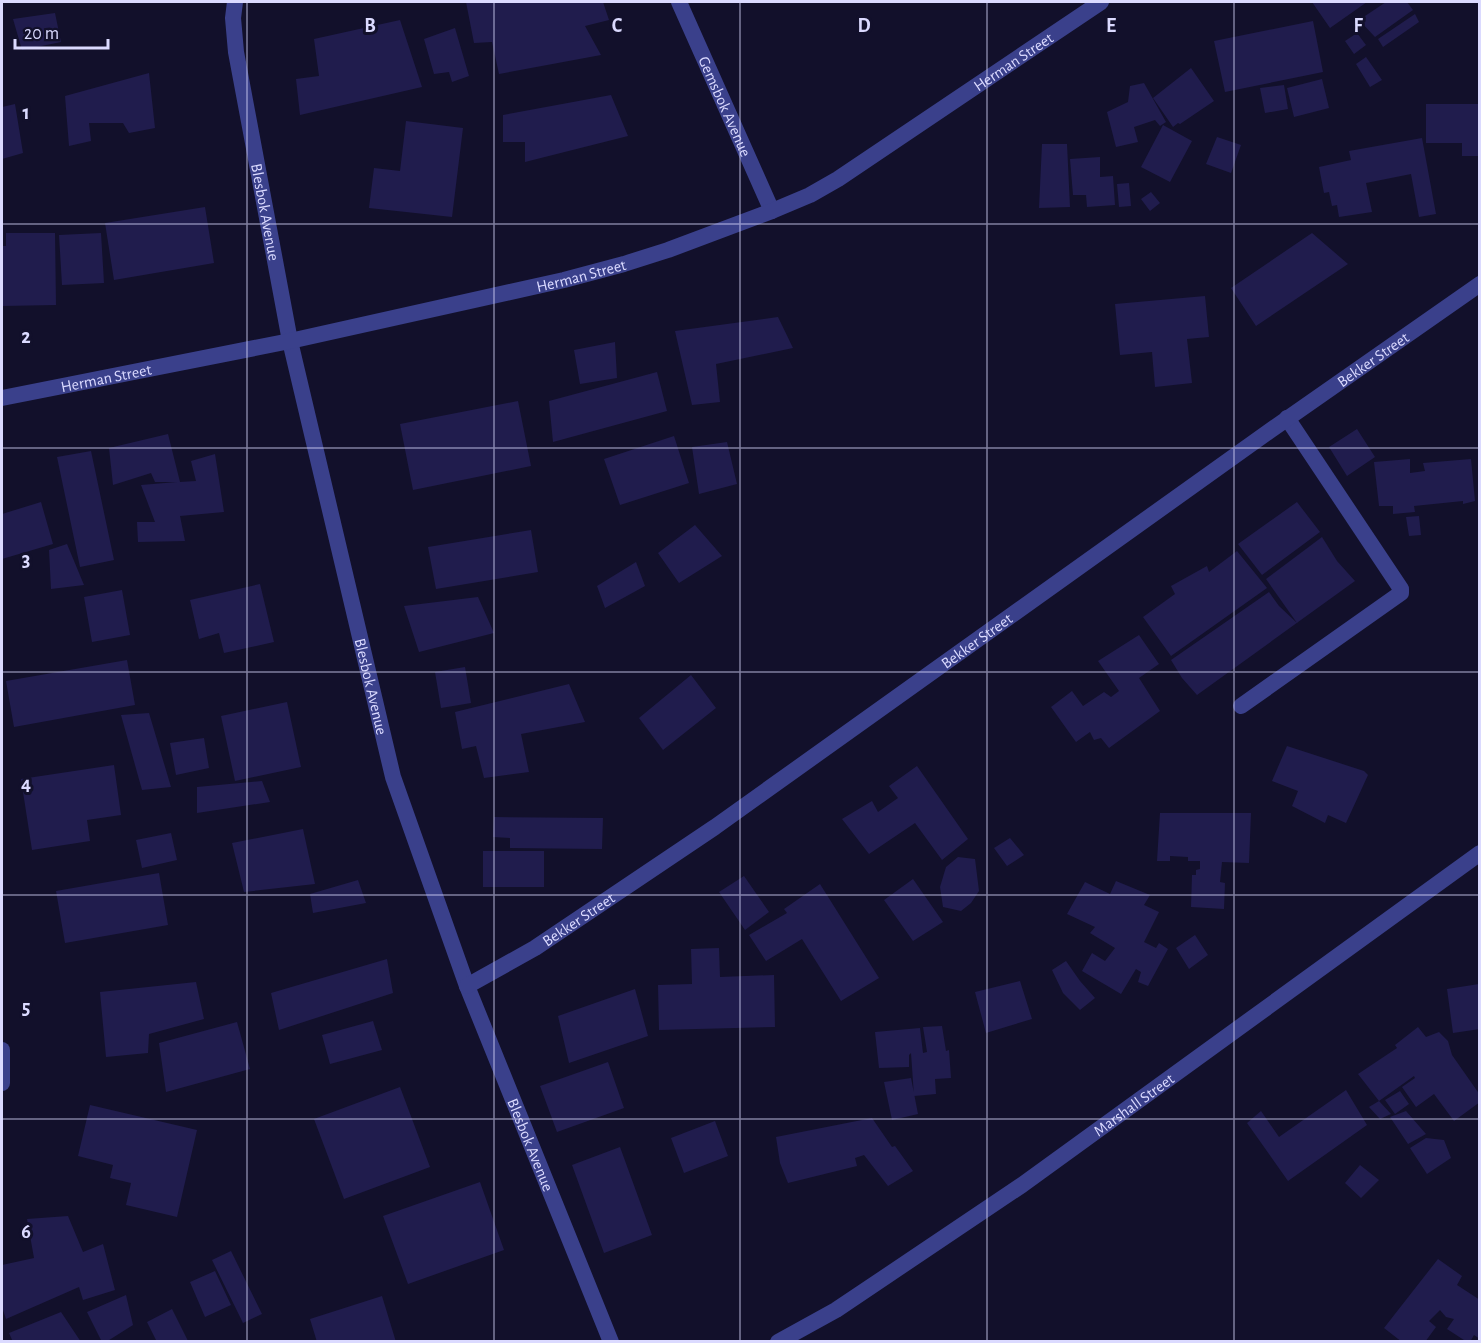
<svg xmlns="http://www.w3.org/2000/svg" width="1481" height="1343" font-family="'Alegreya Sans',sans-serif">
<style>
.building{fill:#201c4d}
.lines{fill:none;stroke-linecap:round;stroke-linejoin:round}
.service{stroke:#3a408b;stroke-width:16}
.minor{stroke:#3a408b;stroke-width:16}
.tertiary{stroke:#3a408b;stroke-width:16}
.grid{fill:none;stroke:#dbdaff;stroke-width:1.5;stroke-opacity:0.55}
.labels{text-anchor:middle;stroke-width:6;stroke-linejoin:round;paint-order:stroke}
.street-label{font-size:16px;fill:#dbdaff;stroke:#12102b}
.grid-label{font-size:20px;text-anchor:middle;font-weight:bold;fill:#dbdaff;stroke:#12102b;stroke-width:6;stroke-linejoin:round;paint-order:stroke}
</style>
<rect width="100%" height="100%" fill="#12102b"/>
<!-- building -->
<path class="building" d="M466,2H603L609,20L585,26L601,55L499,74L492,42L474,43Z
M1312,2H1367L1330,28Z
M1386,2H1407L1413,10L1375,37L1359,20Z
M55,13L61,42L22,50L13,19Z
M1415,14L1419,22L1383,47L1378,39Z
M400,20L422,87L300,115L296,79L319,76L314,39Z
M1313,21L1323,72L1225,92L1214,41Z
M455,28L469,76L452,82L449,72L434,74L424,39Z
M1357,33L1366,45L1354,54L1345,41Z
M1366,57L1382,80L1370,87L1356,64Z
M1191,68L1214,101L1180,124L1178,123L1173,127L1153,98Z
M149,73L155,128L129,133L123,123H89L91,141L69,146L65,96Z
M1322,79L1329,108L1294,117L1287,88Z
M1144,83L1166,122L1160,126L1155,120L1134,127L1138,142L1116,147L1107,112L1128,102L1130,86Z
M1284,85L1288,109L1265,113L1260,88Z
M611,95L628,136L525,162V142H503V115Z
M15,104L23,153L2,159V107Z
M1426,104H1480V156H1462V143H1426Z
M406,121L463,128L452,217L369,208L374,168L400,171Z
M1163,125L1192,141L1170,182L1141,167Z
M1217,137L1241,145L1231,173L1206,164Z
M1422,138L1436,214L1419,217L1411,174L1366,183L1372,212L1339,217L1337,205L1332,206L1329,192L1324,193L1319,167L1351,160L1349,151Z
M1042,144H1067L1070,207L1039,208Z
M1100,157V177L1113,176L1115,205L1087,207L1086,195H1073L1070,159Z
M1129,183L1131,206L1119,207L1117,184Z
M1151,192L1160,203L1150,211L1141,199Z
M205,207L214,263L114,280L105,223Z
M6,233H55L56,305L2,306V246H6Z
M101,233L104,283L62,285L59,235Z
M1312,233L1348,264L1256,326L1231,288Z
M1205,296L1209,337L1187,339L1192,383L1155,387L1152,352L1120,355L1115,304Z
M778,317L793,348L716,364L720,402L692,405L675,331Z
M615,342L617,378L580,384L574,350Z
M657,372L667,411L553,442L549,401Z
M518,401L531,466L413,490L400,424Z
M1357,429L1375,457L1347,476L1329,447Z
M168,434L180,482L196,481L191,461L215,454L224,512L180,516L185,541L138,542L137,522H155L141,485L177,482H155L151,473L113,485L109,448Z
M674,436L689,483L620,505L604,459Z
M727,442L737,484L699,494L692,447Z
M91,451L114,560L80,567L57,457Z
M1410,459V473L1425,471L1423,463L1471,459L1475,501L1463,504V501L1414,506L1415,512L1393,514V506H1379L1374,462Z
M41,502L53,544L2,559V514Z
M1297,502L1320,532L1262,575L1238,544Z
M1419,516L1421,535L1409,536L1406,517Z
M695,525L722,556L679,583L658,553Z
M531,530L538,572L436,589L428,547Z
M1322,537L1337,561L1355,581L1197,695L1182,678L1171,660L1269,592L1279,606L1297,623L1266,579Z
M67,544L84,585L51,589L49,550Z
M1237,551L1267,588L1171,656L1143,617L1175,594L1171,586L1207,566L1209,572Z
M636,562L645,586L605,608L597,586Z
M260,584L274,642L224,653L219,633L199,639L190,600Z
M122,590L130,635L92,642L84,597Z
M478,597L494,633L419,652L404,606Z
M1139,635L1159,664L1139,678L1160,711L1109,748L1101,738L1094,740L1090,732L1076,742L1051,707L1072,691L1083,706L1104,692L1111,697L1119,691L1098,661Z
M127,660L135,705L14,727L6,681Z
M465,667L471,703L441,708L435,672Z
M691,675L716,708L663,750L639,718Z
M569,684L585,722L521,734L529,772L484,778L476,746L462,749L455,712Z
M287,702L301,767L235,781L221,716Z
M149,713L171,787L142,790L121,715Z
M204,738L209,768L176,775L170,743Z
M1287,746L1364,771L1368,775L1346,823L1328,815L1325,823L1292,806L1298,791L1272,781Z
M114,765L121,815L87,820L90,841L32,850L21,779Z
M917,766L968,839L942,860L915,823L869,854L842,819L872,801L878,812L898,798L889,786Z
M262,781L270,802L197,813V787Z
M1160,813H1251L1249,863L1222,862L1220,882L1225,883L1224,909L1191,907L1192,875H1196V870L1200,869V861H1188V857L1170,856V861H1157Z
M494,817L603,818L602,849L510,848V838L493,837Z
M303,829L315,884L244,892L232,843Z
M171,833L177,860L142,868L136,840Z
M1010,838L1024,855L1007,866L994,848Z
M483,851H544V887H483Z
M958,857L975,859L979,891L971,903L961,911L943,907L940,887L946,867Z
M159,873L168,925L65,943L56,891Z
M744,876L769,912L745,930L719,892Z
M913,879L943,922L913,941L884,900Z
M358,880L366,903L313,913L310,894Z
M1116,881L1150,895L1144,905L1159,912L1144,942L1156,948L1159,943L1168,949L1148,986L1138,982L1141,972L1136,969L1121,994L1082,971L1092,953L1105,961L1115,948L1090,933L1095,927L1067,914L1085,882L1110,894Z
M820,884L879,978L841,1001L802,939L766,961L749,935L787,913L784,909Z
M1195,935L1208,955L1189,969L1176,948Z
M719,948L720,977L774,975L775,1027L659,1030L658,985L692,984L691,949Z
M387,959L393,993L279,1030L271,993Z
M1066,961L1080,981L1095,998L1080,1010L1063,993L1052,970Z
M1020,981L1032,1019L986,1033L975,992Z
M196,982L204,1019L149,1034L148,1053L106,1057L100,992Z
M1479,984L1480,1029L1453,1033L1447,989Z
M635,989L648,1036L569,1063L558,1016Z
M373,1021L382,1050L330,1064L322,1035Z
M237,1022L250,1069L166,1092L159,1043Z
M942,1026L946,1051L949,1050L951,1078L935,1079L936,1094L914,1096L911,1053L909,1055V1067L879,1068L875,1032L920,1028L923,1053L927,1052L923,1027Z
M1418,1027L1426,1037L1439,1032L1448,1041L1452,1055L1480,1095V1102L1454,1121L1434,1094L1416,1107L1402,1087L1415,1078L1414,1076L1379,1101L1391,1114L1380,1119L1369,1107L1379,1101L1358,1074L1397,1048L1395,1045Z
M608,1062L624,1108L557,1132L540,1086Z
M911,1078L918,1114L892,1120L884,1082Z
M400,1087L430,1167L344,1199L314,1119Z
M1346,1090L1367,1125L1288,1181L1247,1123L1261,1111L1279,1137Z
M1400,1091L1409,1104L1395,1114L1385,1100Z
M90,1105L197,1130L177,1217L126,1205L131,1183L110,1178L113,1165L78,1156Z
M1406,1111L1426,1134L1408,1144L1390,1117Z
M872,1118L892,1147L895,1146L913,1171L888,1186L864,1155L855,1158L857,1166L788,1183L780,1163L776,1137Z
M715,1121L728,1156L684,1173L671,1138Z
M1426,1138L1444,1140L1451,1158L1427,1174L1410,1148Z
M620,1147L652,1235L604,1253L572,1165Z
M1360,1165L1379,1180L1361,1198L1345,1183Z
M480,1182L504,1250L408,1284L383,1216Z
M68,1216L83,1252L103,1244L115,1290L83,1300L79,1287L6,1319L2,1307V1265L34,1258L27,1219Z
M231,1251L262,1314L243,1323L212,1260Z
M1438,1259L1462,1276L1457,1285L1480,1300V1339L1474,1335L1470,1342H1467L1447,1329L1454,1319L1446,1317L1440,1310L1429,1321L1436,1327L1425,1342H1402L1384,1328Z
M215,1271L231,1305L205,1317L190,1282Z
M126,1295L133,1325L106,1342H102L87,1312Z
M382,1296L396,1342H317L310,1319Z
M172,1309L188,1341L157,1342L147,1322Z
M61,1312L81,1342H13L9,1333Z"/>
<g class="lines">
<!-- service -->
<path class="service" d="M1241,706L1401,593V589L1287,418"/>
<!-- minor -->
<g class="minor">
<path id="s1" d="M235,2L233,18L236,52L290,341L393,777L467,986L611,1342"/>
<path id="s2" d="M679,2L772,211"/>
<path id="s3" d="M2,398L290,341L564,280L624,264L668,250L772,211L810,195L838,179L1101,2"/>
<path id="s4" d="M467,986L535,948L715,827L1271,430L1480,284"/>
<path d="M2,1050V1083"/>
</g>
<!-- tertiary -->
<path class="tertiary" id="s5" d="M778,1342L836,1310L1022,1185L1480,853"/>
</g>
<!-- grid -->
<path class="grid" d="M247,2V1342M494,2V1342M740,2V1342M987,2V1342M1234,2V1342M2,224H1480M2,448H1480M2,672H1480M2,895H1480M2,1119H1480"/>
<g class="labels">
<!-- street labels -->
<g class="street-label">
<text dy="6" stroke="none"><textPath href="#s3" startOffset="1078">Herman Street</textPath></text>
<text dy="6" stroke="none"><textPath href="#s2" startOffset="114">Gemsbok Avenue</textPath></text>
<text dy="6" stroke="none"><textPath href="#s1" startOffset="213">Blesbok Avenue</textPath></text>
<text dy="6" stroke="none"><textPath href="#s3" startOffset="592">Herman Street</textPath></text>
<text dy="6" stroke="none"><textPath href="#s4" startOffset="1102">Bekker Street</textPath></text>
<text dy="6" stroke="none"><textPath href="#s3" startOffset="106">Herman Street</textPath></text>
<text dy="6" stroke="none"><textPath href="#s4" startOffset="616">Bekker Street</textPath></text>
<text dy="6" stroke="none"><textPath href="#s1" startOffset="699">Blesbok Avenue</textPath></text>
<text dy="6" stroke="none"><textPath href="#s4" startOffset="130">Bekker Street</textPath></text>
<text dy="6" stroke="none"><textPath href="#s5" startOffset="428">Marshall Street</textPath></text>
<text dy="6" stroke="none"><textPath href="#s1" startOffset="1185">Blesbok Avenue</textPath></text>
</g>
</g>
<g class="grid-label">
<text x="370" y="32">B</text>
<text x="617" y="32">C</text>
<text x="864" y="32">D</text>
<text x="1111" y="32">E</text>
<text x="1358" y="32">F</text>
<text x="26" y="119">1</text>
<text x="26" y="343">2</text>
<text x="26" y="566">3</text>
<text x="26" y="790">4</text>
<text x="26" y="1014">5</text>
<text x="26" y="1238">6</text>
</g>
<!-- border -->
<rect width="1481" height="1343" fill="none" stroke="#dbdaff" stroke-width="6"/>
<!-- scale -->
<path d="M15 39v9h93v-9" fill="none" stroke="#dbdaff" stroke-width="3"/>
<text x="24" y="39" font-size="18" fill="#dbdaff" stroke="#12102b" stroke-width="4.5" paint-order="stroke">20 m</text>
</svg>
